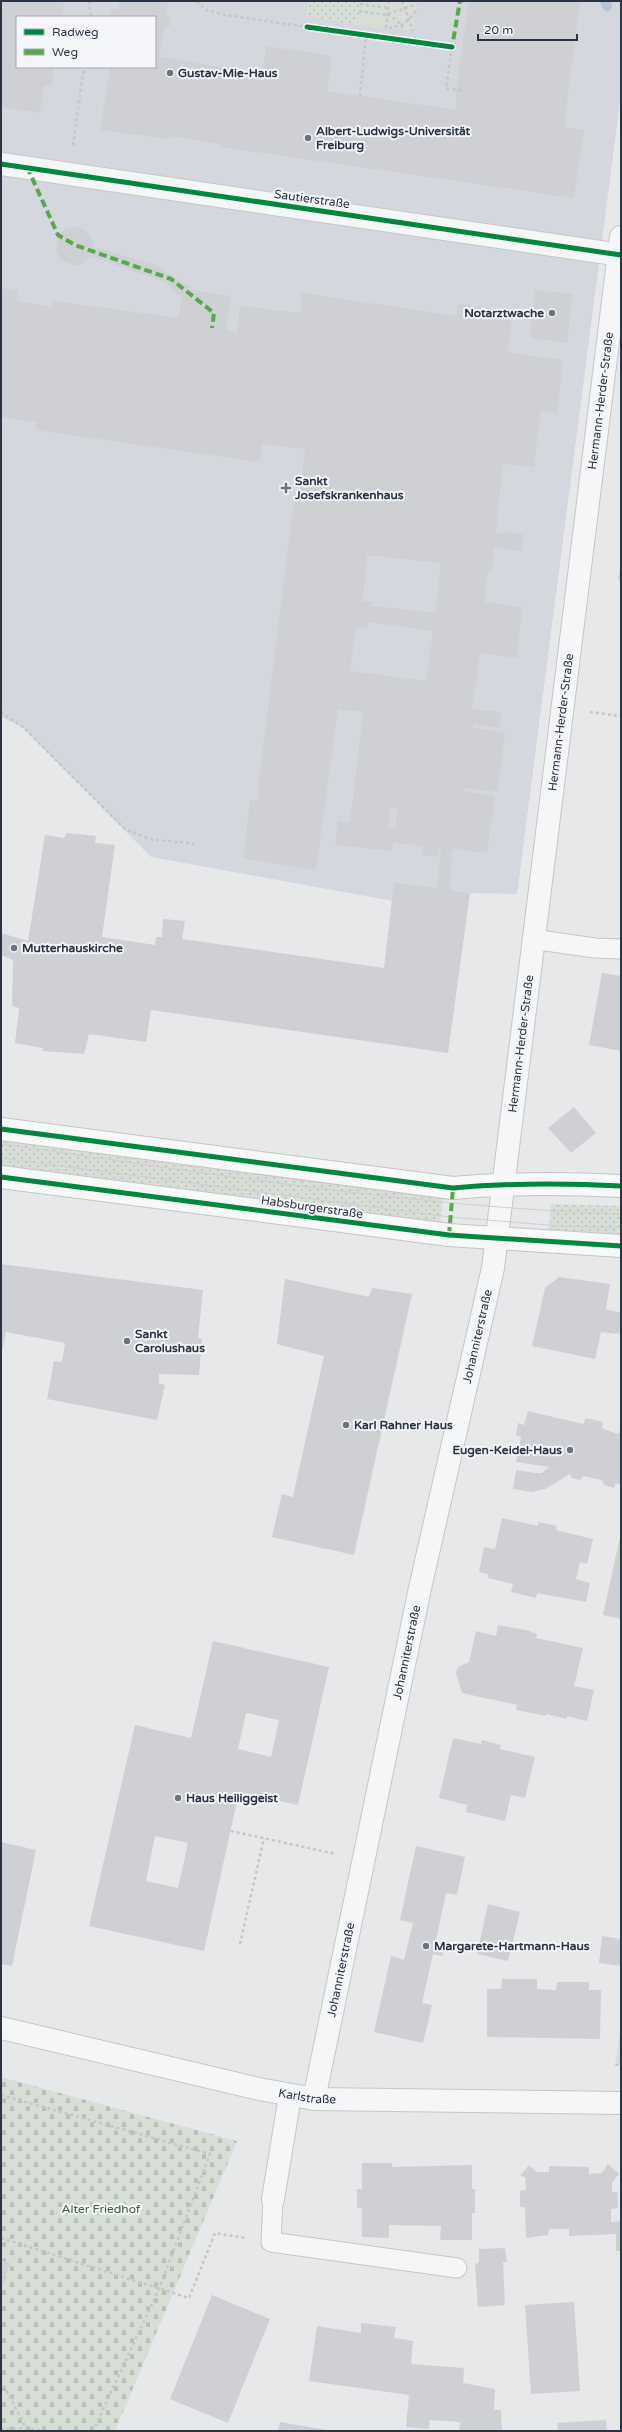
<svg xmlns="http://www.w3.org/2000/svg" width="622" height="2432" font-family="'Varela Round',sans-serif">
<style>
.built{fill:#d4d7dd;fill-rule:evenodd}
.grass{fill:url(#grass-dots)}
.forest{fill:url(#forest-crowns)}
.cemetery{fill:url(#cemetery-stones)}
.garden{fill:#d6ded6}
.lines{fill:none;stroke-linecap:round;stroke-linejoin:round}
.stream{stroke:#b4c4d5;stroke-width:10}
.building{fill:#ced0d3;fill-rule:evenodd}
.service-casing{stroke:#c4c6c8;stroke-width:21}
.minor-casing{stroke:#c4c6c8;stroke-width:24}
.primary-casing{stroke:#c2c5c8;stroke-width:24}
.path{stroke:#c5c6ca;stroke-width:2.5;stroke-dasharray:3 3;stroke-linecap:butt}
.service{stroke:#f5f6f7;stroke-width:19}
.minor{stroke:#f5f6f7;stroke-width:22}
.primary{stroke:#f8f8f8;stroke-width:22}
.tram{stroke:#cecfd2;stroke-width:1}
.quiet{stroke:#54ac47;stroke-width:4;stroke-dasharray:8 4;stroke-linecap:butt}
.cycleway-casing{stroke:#f4f6f9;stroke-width:8}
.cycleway{stroke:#00873e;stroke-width:5}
.poi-dot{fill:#6c737f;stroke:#f4f6f9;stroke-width:1.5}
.labels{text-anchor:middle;stroke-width:4;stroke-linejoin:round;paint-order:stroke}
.poi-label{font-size:12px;font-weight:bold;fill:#2b3445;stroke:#f4f6f9;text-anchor:start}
.street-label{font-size:12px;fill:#2b3445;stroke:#f4f6f9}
.park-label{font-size:12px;fill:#3f6138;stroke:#f4f6f9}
</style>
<defs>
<pattern id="grass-dots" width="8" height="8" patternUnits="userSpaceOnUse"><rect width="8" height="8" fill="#d6ded6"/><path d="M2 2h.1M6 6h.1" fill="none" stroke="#b8bfb9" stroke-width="1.8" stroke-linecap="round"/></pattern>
<pattern id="forest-crowns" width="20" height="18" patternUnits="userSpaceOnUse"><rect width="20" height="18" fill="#d6ded6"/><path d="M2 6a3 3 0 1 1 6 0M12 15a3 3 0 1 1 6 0" fill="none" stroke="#b8bfb9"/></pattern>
<pattern id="cemetery-stones" width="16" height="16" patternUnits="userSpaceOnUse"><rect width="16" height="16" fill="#d6ded6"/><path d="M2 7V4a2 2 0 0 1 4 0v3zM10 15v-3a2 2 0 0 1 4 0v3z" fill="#b8bfb9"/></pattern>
</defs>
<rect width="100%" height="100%" fill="#e6e8ea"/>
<!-- built -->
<path class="built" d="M1,1H621V94L517,894L470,893L395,882L393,901L151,857L22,727L1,717ZM17,17H155V67H17Z"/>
<!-- grass -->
<path class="grass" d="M308,1H361L357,25L306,16Z
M1,1137L443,1195L440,1224L1,1166Z
M551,1204L621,1206V1236L549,1232Z"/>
<!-- forest -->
<path class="forest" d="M621,2026V2066H615Z"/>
<!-- cemetery -->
<path class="cemetery" d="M1,2077L237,2141L115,2431H1Z"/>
<!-- garden -->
<path class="garden" d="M361,1H418L413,31L357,25Z"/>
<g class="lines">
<!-- stream -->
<path class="stream" d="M605,1L607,6"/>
</g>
<!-- building -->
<path class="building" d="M1,1H64L62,17H17V67H54L51,86H44L40,113L1,107Z
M120,1H168L166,15L171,16L170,26H165L159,57L230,69L232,77L262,81L266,46L332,56L327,91L456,110V90L469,1H580L564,127L584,130L574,198L221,147L218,144L171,136L170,139L100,130L110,67H155V17H110L111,9L118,10Z
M78,227L88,232L94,242V247L156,265L194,290L231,296L226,330L237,332L240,306L300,313L302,293L457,316L458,304L513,312L507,352L563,360L557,413L541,410L534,467L503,464L496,533L504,534L505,532L524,535L522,552L494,546L492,571L488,570L484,602L522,607L517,658L480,653L472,709L501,712L499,728L473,724V728L505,732L498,792L464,788L463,791L495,796L487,853L452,849L450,890L470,893L448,1053L151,1010L146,1042L89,1034L84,1054L42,1051L43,1048L15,1043L19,1008L12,1006L13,960L1,955V933L28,941L45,835L64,838L67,833L96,836L95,843L115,845L102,937L155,945L156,937H162L163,919L185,921L182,939L384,968L394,882L437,888L441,848L439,847L437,857L422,855L423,846L393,842L392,851L335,845L338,821L350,823L363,712L338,709L316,870L243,858L250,800L258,801L260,788H258L294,500L299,501L305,449L262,444L260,462L36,430V422L1,417V288L18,291L16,301L52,307L53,301L179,318L181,297L167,283L91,256L78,266L61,261L56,251L58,235L67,228ZM367,555L441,563L435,613L372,606V602L363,601ZM368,622L433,631L426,681L350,671L356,626L368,628ZM390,807L397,808L395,829L388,828Z
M535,290L573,294L567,343L530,338Z
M620,568L621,569V581L618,580Z
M602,973L621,976V1051L589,1045Z
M574,1107L596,1133L571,1153L548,1128Z
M1,1264L203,1290L198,1338L202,1339L199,1375L159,1374V1383L165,1385L157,1420L47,1399L54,1361L62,1362L65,1343L6,1332L1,1356Z
M559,1277L610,1284L606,1309L621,1313V1326L619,1334L601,1332L595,1359L532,1346L545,1288Z
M285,1279L369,1297L372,1288L412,1294L354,1555L272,1537L282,1494L293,1497L324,1356L277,1344Z
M528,1411L583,1424L586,1418L603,1422L602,1428L618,1434L621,1430V1484H615L614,1488L604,1485L602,1480L583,1476L581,1480L572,1478L570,1474L545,1489L532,1492L513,1489L516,1470L536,1473H542L549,1467L516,1462L521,1437L516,1435L518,1423L524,1425Z
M502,1518L538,1526V1522L557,1526L556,1530L593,1539L587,1564L580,1562L576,1579L590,1583L586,1602L537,1593L536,1598L511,1592L513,1584L488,1578V1574L479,1572L484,1547L495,1549Z
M620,1537H621V1619L603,1615Z
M498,1625L531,1631V1632L537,1634L536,1638L583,1648L574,1686L594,1690L587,1721L567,1716V1719L546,1714V1716L516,1710L517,1705L462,1693L456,1673L458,1667L469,1662L476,1631L496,1636Z
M213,1641L329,1667L298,1805L239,1792L204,1951L89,1926L135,1725L191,1738ZM246,1713L279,1720L271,1757L238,1749ZM155,1836L188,1843L178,1888L146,1881Z
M453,1738L481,1744L482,1740L501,1745L500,1749L535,1757L525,1798L511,1795L505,1821L466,1812L467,1805L439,1798Z
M1,1842L36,1850L12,1966L1,1964Z
M416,1846L465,1857L457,1895L446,1893L436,1940L446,1943L444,1950L442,1956L433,1954L422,2003L432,2005L423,2043L374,2032L391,1956L404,1960L413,1923L400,1920Z
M488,1904L520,1912L508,1961L477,1954Z
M602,1936L621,1939V1966L599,1963Z
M502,1979H537V1989L556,1990L557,1982H589V1990H601L600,2039L487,2037V1989H501Z
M362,2163H392V2167L472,2165V2189H475V2213H472V2240H440L441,2226L389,2225V2238L362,2237V2208H357V2189H362Z
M608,2164L619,2174L612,2183V2192H617L618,2208L611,2209V2222L621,2221V2251H616V2234L569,2236V2229H549L548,2235L526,2238L525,2207H520V2191L526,2190L525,2177L520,2176L529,2165L537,2172H549V2166L589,2167V2174L602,2173Z
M505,2248L507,2262H503L505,2305L478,2307L475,2264L479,2263V2249Z
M1,2260L10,2263L1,2290Z
M212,2295L270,2319L228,2423L170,2399Z
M574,2302L580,2391L531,2394L525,2305Z
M361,2323L396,2327L394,2338L413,2341L411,2364L464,2368L463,2383L495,2389L494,2410H501L502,2431H459L460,2422L430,2420L429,2429L406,2427L409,2395L309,2381L317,2326L361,2333Z
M606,2420L607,2431H558L557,2423Z
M280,2422L327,2430V2431H278Z"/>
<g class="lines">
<!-- service casing -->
<g class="service-casing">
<path id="service" d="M532,939L595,948L621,949
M273,2199L271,2242L457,2268"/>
</g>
<!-- minor casing -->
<g class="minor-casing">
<g id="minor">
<path d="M1,164L621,255"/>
<path id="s1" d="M1,2028L259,2089L314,2099L621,2103"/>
<path id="s2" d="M314,2099L420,1588L493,1268L621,237"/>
<path d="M273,2199L290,2096"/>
</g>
</g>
<!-- primary casing -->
<g class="primary-casing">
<path id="primary" d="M1,1129L453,1188C509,1183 565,1183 621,1186
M1,1177L449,1235L621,1246"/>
</g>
<!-- path -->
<path class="path" d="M89,1L91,17
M197,1L206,10L226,15L307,27
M389,1L386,28C400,27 407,23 416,11
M402,1L413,31
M360,4L388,8
M359,11L387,15
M388,14L417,4
M388,14L402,25V30
M452,47L446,88L463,91
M360,96L366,35
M73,145L84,67
M1,712L23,727L125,829L149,839L196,844
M590,712L621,716
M231,1831L336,1854
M240,1944L264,1838
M1,2095L210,2154L159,2289L93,2431
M1,2238L189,2298L215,2233L245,2238
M1,2380L26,2428
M1,2429L26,2428L43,2431"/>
<!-- service -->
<use href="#service" class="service"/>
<!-- minor -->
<use href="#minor" class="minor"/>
<!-- primary -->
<use href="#primary" class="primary"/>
<!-- tram -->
<path class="tram" d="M1,1144C207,1173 413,1207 621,1214
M1,1158L450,1217L560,1226L621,1228"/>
<!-- quiet -->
<path class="quiet" d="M448,46L452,47L460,1
M27,167L58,235L75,245L171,279L214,313L212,328
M449,1235L453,1188"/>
<!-- cycleway casing -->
<g class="cycleway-casing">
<path id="cycleway" d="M307,27L452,47
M1,164L621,255
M1,1129L453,1188C509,1183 565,1183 621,1186
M1,1177L449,1235L621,1246"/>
</g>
<!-- cycleway -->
<use href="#cycleway" class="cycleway"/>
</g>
<!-- markers -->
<g class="poi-dot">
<circle cx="170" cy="73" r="4"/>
<circle cx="308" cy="138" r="4"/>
<circle cx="552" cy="313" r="4"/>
<path d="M284 482h4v4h4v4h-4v4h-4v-4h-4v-4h4z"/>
<circle cx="14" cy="948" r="4"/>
<circle cx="127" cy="1341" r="4"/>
<circle cx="346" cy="1425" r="4"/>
<circle cx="570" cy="1450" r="4"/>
<circle cx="178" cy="1798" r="4"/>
<circle cx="426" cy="1946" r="4"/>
</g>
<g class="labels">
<!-- poi labels -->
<g class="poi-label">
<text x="178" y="77">Gustav-Mie-Haus</text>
<text x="316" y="135">Albert-Ludwigs-Universität<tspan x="316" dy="14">Freiburg</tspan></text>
<text x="544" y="317" text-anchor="end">Notarztwache</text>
<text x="295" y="485">Sankt<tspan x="295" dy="14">Josefskrankenhaus</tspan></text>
<text x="22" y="952">Mutterhauskirche</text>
<text x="135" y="1338">Sankt<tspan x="135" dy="14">Carolushaus</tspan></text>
<text x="354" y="1429">Karl Rahner Haus</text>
<text x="562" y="1454" text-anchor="end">Eugen-Keidel-Haus</text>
<text x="186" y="1802">Haus Heiliggeist</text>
<text x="434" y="1950">Margarete-Hartmann-Haus</text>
</g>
<!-- street labels -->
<g class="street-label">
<text transform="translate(312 199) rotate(8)" y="4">Sautierstraße</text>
<text dy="4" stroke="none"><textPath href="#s2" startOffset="1724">Hermann-Herder-Straße</textPath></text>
<text dy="4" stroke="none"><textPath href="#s2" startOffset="1400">Hermann-Herder-Straße</textPath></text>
<text dy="4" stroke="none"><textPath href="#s2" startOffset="1076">Hermann-Herder-Straße</textPath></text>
<text transform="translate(312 1207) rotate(8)" y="4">Habsburgerstraße</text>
<text dy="4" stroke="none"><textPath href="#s2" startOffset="780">Johanniterstraße</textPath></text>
<text dy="4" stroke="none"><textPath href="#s2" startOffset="456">Johanniterstraße</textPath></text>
<text dy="4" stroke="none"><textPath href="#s2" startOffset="132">Johanniterstraße</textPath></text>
<text dy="4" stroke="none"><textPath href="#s1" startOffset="314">Karlstraße</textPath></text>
</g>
<!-- park labels -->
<g class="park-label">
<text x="101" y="2213">Alter Friedhof</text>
</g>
</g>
<!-- border -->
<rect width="622" height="2432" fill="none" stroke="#2b3445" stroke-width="4"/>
<!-- legend -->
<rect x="16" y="16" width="140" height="52" fill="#f4f6f9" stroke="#a4a8b1"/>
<rect x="24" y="29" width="20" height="6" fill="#00873e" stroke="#a4a8b1"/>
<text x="52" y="36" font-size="12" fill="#2b3445">Radweg</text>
<rect x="24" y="49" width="20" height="6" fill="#54ac47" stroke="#a4a8b1"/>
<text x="52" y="56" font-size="12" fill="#2b3445">Weg</text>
<!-- scale -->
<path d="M478 34v6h99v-6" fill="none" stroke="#2b3445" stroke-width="2"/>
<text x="484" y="34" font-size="12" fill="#2b3445" stroke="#f4f6f9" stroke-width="3" paint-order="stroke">20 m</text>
</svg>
